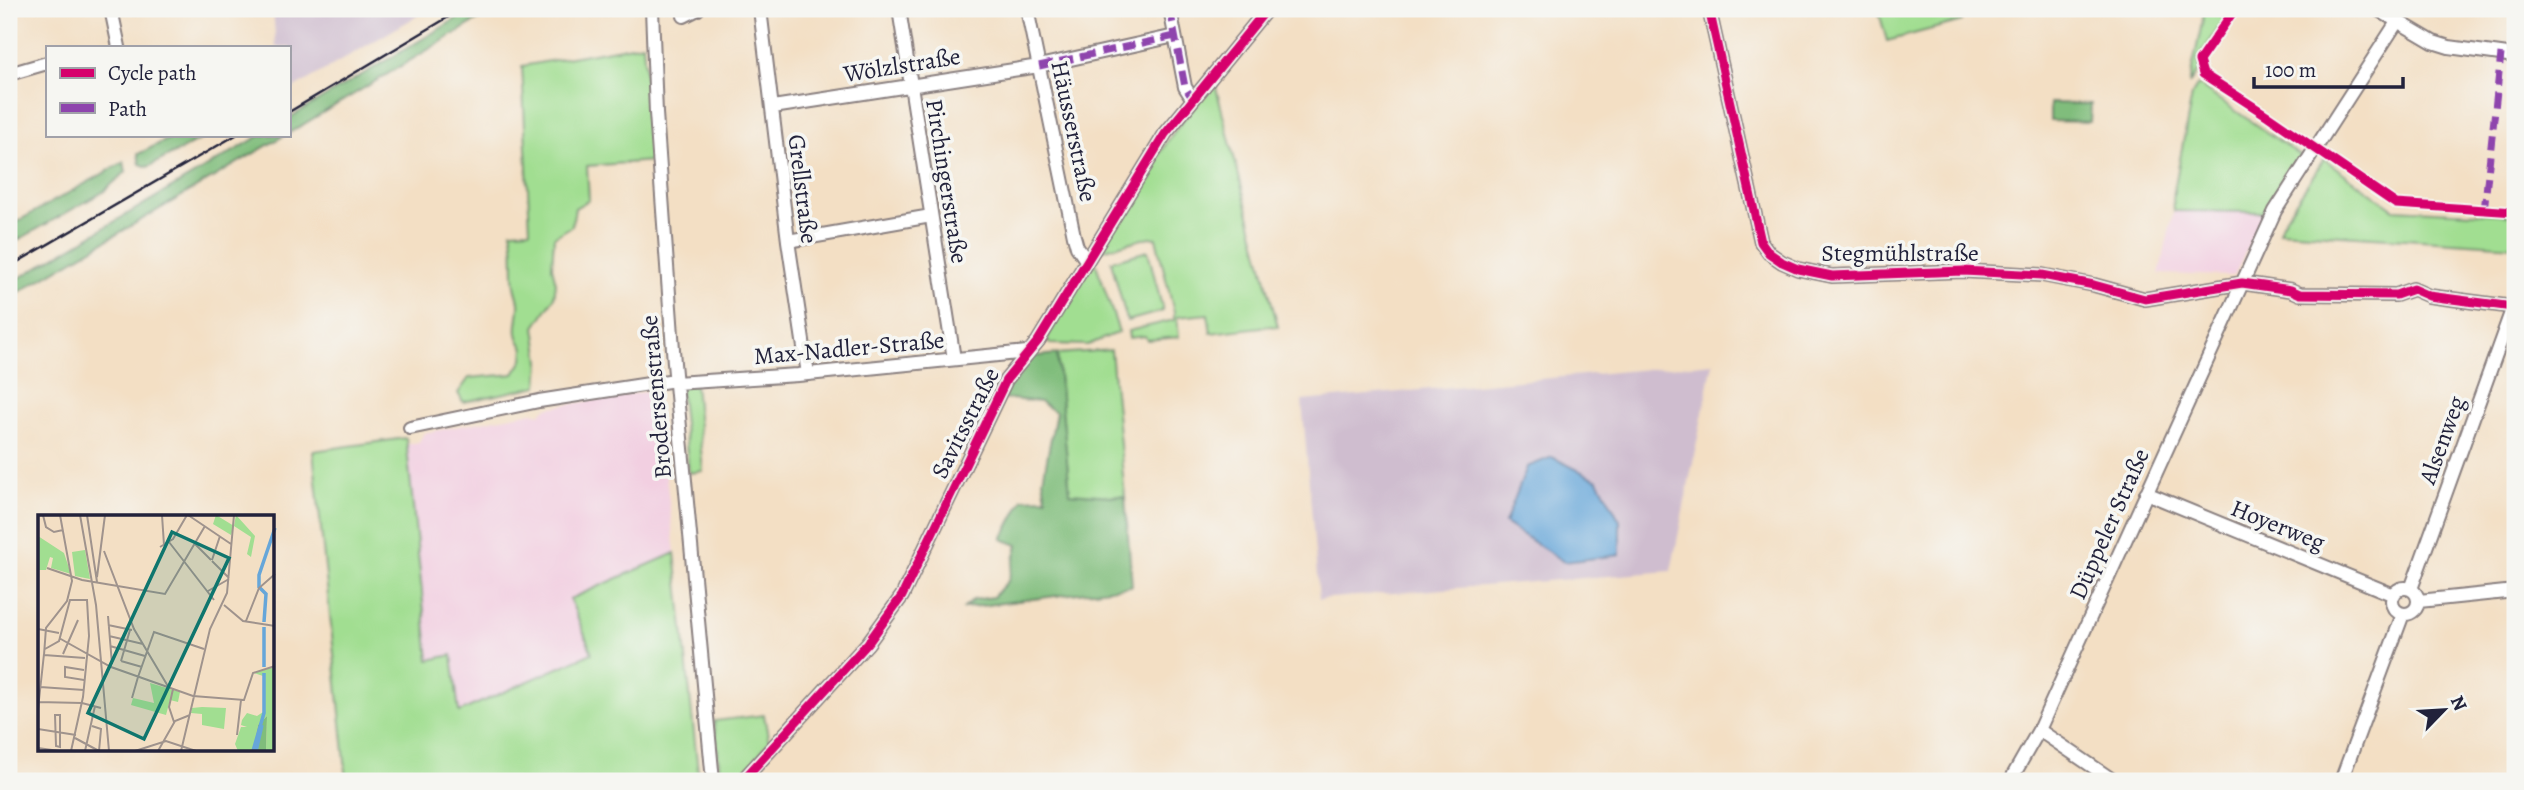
<svg xmlns="http://www.w3.org/2000/svg" width="2524" height="790" font-family="Alegreya,serif">
<style>
.built{fill:#f2cfe1}
.industrial{fill:#cfbdcf}
.green{fill:#a1de91;stroke:#628066;stroke-width:2}
.forest{fill:#80bd7b;stroke:#51705b;stroke-width:2}
.water{fill:#66a6d9;stroke:#44648a;stroke-width:2}
.lines{fill:none;stroke-linecap:round;stroke-linejoin:round}
.street-casing{stroke:#8a8080;stroke-width:16}
.street{stroke:#fff;stroke-width:12}
.rail{stroke:#22223b;stroke-width:2.5}
.quiet{stroke:#8e44ad;stroke-width:7;stroke-dasharray:14 7;stroke-linecap:butt}
.cycleway-casing{stroke:#f6f6f2;stroke-width:13}
.cycleway{stroke:#d6006c;stroke-width:9}
.labels{text-anchor:middle;stroke-width:7;stroke-linejoin:round;paint-order:stroke}
.street-label{font-size:24px;fill:#22223b;stroke:#f6f6f2}
.inset-river{fill:none;stroke:#66a6d9;stroke-width:3.5}
.inset-road{fill:none;stroke:#9f938d;stroke-width:2}
.view{fill:#0f766e;fill-opacity:0.15;stroke:#0f766e;stroke-width:3.5}
.inset-edge{fill:none;stroke:#22223b;stroke-width:3.5}
</style>
<rect width="100%" height="100%" fill="#f6f6f2"/>
<filter id="ink" filterUnits="userSpaceOnUse"><feTurbulence type="fractalNoise" baseFrequency=".0143" numOctaves="2"/><feDisplacementMap in="SourceGraphic" scale="14" xChannelSelector="R" yChannelSelector="G"/><feConvolveMatrix kernelMatrix="1 2 1 2 8 2 1 2 1" color-interpolation-filters="sRGB"/></filter>
<filter id="wash" filterUnits="userSpaceOnUse"><feTurbulence type="fractalNoise" baseFrequency=".00686" numOctaves="4" result="noise"/><feDisplacementMap in="SourceGraphic" scale="28" xChannelSelector="R" yChannelSelector="G"/><feGaussianBlur stdDeviation="1.57" result="paint"/><feColorMatrix in="noise" values="0 0 0 0 0 0 0 0 0 0 0 0 0 0 0 0 0 1.4 0 .05"/><feComposite in="paint" operator="in"/></filter>
<g filter="url(#wash)">
<rect width="100%" height="100%" fill="#f3dfc4"/>
<!-- built -->
<path class="built" d="M2174,211L2264,212L2234,276L2159,274Z
M656,390L675,553L570,599L592,653L459,712L452,655L429,660L407,444L419,442L424,433L533,412L540,414L546,408Z"/>
<!-- industrial -->
<path class="industrial" d="M273,9H429L289,91V47H276Z
M1713,363L1671,571L1319,599L1302,401Z"/>
<!-- green -->
<path class="green" d="M1878,9H1959L1962,21L1887,41Z
M2205,9H2232L2198,59L2199,70L2189,84Z
M643,44L652,161L587,166L589,200L575,208L572,226L554,237L552,267L556,283L554,298L535,327L540,361L538,386L463,402L458,393L469,378L514,374L523,360L524,348C512,332 518,325 519,307C520,300 516,293 515,286C512,267 516,250 511,231L530,230L522,66Z
M1214,80L1278,327L1270,326L1211,333L1208,314L1177,317L1179,337L1147,340L1145,336L1129,338L1128,331L1174,320V312L1156,238L1150,237L1098,251L1171,136Z
M2198,85L2301,156L2264,212L2174,211L2173,196L2192,95Z
M2324,159L2394,209L2515,215V246L2279,231L2282,223Z
M1148,251L1163,311L1127,321L1111,261Z
M1094,258L1119,332L1088,345L1050,344L1047,340L1048,336Z
M1111,350L1125,497L1070,494L1057,354Z
M695,384L703,471L689,473L680,386Z
M406,438L429,660L452,655L459,712L592,653L570,599L675,553L699,781H347L313,451Z
M764,715L769,742L737,781H721L714,721Z"/>
<!-- forest -->
<path class="forest" d="M473,9H496L289,133V118Z
M2050,103L2091,104L2090,122L2050,121Z
M177,135H209L148,167L140,164L138,154Z
M261,135H285L9,298V284Z
M124,162L126,172L103,192L9,245V226Z
M1057,354L1070,493L1125,497L1132,586L964,608L973,600L993,597L1008,581L1018,545L1002,539L1023,499L1046,498L1043,480L1056,412L1040,402L1001,398L1028,357Z"/>
<!-- water -->
<path class="water" d="M1552,457L1598,480L1620,521V555L1564,562L1505,523L1527,467Z"/>
</g>
<g filter="url(#ink)">
<g class="lines">
<!-- street casing -->
<g class="street-casing">
<path id="street" d="M111,9L119,47
M652,9L656,113L674,363L713,781
M760,9L788,241L808,374
M899,9L954,359
M1027,9L1074,236L1077,247L1086,260
M1170,9L1185,87L1192,98
M1709,9L1761,242L1769,253L1782,262L1798,269L1832,276L1963,271L2042,275L2094,285L2145,299L2242,283L2291,290L2300,294L2396,295L2413,289L2429,296L2513,307L2515,305
M2377,9L2433,42L2449,47L2515,56
M684,16L698,9
M9,74L47,63
M773,107L1039,66L1175,36
M788,241L931,216
M675,383L798,375L1027,352
M410,428L539,401L675,380
M2146,493L2394,595
M2392 601a13 13 0 1 1 26 0a13 13 0 1 1-26 0Z
M2411,589L2513,307
M2419,601L2515,591
M2039,730L2114,781
M742,781L868,643L902,596L1006,380L1038,341L1165,134L1267,9
M2012,781L2014,774L2039,730L2275,211L2397,22
M2341,781L2403,614"/>
</g>
<!-- street -->
<use href="#street" class="street"/>
<!-- rail -->
<path class="rail" d="M289,112L462,9
M9,267L236,135"/>
<!-- quiet -->
<path class="quiet" d="M1170,9L1185,87L1192,98
M1039,66L1175,36
M2484,211L2501,54"/>
<!-- cycleway casing -->
<g class="cycleway-casing">
<path id="cycleway" d="M1709,9L1761,242L1769,253L1782,262L1798,269L1832,276L1963,271L2042,275L2094,285L2145,299L2242,283L2291,290L2300,294L2396,295L2413,289L2429,296L2513,307L2515,305
M2235,9L2199,61L2203,74L2268,116L2396,204L2515,212
M742,781L868,643L902,596L1006,380L1038,341L1165,134L1267,9"/>
</g>
<!-- cycleway -->
<use href="#cycleway" class="cycleway"/>
</g>
</g>
<g class="labels">
<!-- street labels -->
<g class="street-label">
<text transform="translate(902 65) rotate(-9)" y="8">Wölzlstraße</text>
<text transform="translate(1074 131) rotate(78)" y="8">Häusserstraße</text>
<text transform="translate(947 181) rotate(81)" y="8">Pirchingerstraße</text>
<text transform="translate(803 189) rotate(83)" y="8">Grellstraße</text>
<text x="1900" y="261">Stegmühlstraße</text>
<text transform="translate(849 348) rotate(-5)" y="8">Max-Nadler-Straße</text>
<text transform="translate(656 397) rotate(-95)" y="8">Brodersenstraße</text>
<text transform="translate(965 423) rotate(-63)" y="8">Savitsstraße</text>
<text transform="translate(2442 440) rotate(-70)" y="8">Alsenweg</text>
<text transform="translate(2109 524) rotate(-66)" y="8">Düppeler Straße</text>
<text transform="translate(2278 525) rotate(22)" y="8">Hoyerweg</text>
</g>
</g>
<!-- overview -->
<g transform="translate(38 515)">
<rect width="236" height="236" fill="#f3dfc4"/>
<path d="M178,0L196,11L198,0L217,21L213,42L209,39L213,22L196,11L193,20L175,9ZM0,21L26,38L33,59L13,53L15,43L12,42L8,55H0ZM47,35L52,64L37,61L34,37ZM236,152V236H228L229,201L220,210L215,236H200L197,229L203,212H209L203,210L204,205L209,198L219,201L225,197V161L216,158ZM112,168L142,177L140,187L132,185L128,200L93,190L95,183L116,188ZM164,192L188,193L186,214L164,210V199L153,198L154,193Z" fill="#a1de91"/>
<path d="M229,201L228,236H215L220,210Z" fill="#80bd7b"/>
<path class="inset-river" d="M226,107L228,79L221,72V60L237,13M226,152V112M215,236L226,198V158M218,236L224,210"/>
<path class="inset-road" d="M5,0L8,12L16,17L25,15M42,0L58,90L71,236M49,0L59,67M124,0L126,30M150,0L193,29M131,27L176,85M156,28L173,45M122,32L135,24L149,0M66,36L96,114L131,173M174,45L182,21M174,46L191,63M9,53L44,65L127,79L167,11M59,62L67,0M0,66V91M170,76L191,64M186,90L205,106L237,111M70,101L74,149M208,106L221,73L237,59M70,110L94,115M0,114L21,118M71,121L105,129M21,123L73,152L155,181L206,185L215,158L237,151M72,131L107,141M7,134L21,126L32,85H49L51,121L45,182L33,236M25,139L40,105M6,140L47,143M6,140L8,113L29,86L34,66L22,0M83,146L92,115M83,146L104,152M100,162L116,117L166,134M46,165L27,162V152L46,155M2,172L46,175M135,174L131,192L136,207M94,183L100,162M0,187L44,188L63,193M0,194L6,139M17,200H22V232L18,231ZM54,211L63,214L61,236M0,214L38,220M199,220L203,185M37,223L61,236M0,233L21,236M47,236L57,191M97,236L128,226L158,236M120,236L137,206L152,200M143,236L172,114L189,78L196,0"/>
<path class="view" d="M134,17L191,43L106,224L50,198Z"/>
<rect width="236" height="236" class="inset-edge"/>
</g>
<!-- margin -->
<rect width="2524" height="790" fill="none" stroke="#f6f6f2" stroke-width="35"/>
<!-- legend -->
<rect x="46" y="46" width="245" height="91" fill="#f6f6f2" stroke="#a1a1a9" stroke-width="2"/>
<rect x="60" y="68" width="35" height="10" fill="#d6006c" stroke="#a1a1a9" stroke-width="2"/>
<text x="108" y="80" font-size="21" fill="#22223b">Cycle path</text>
<rect x="60" y="103" width="35" height="10" fill="#8e44ad" stroke="#a1a1a9" stroke-width="2"/>
<text x="108" y="116" font-size="21" fill="#22223b">Path</text>
<!-- north arrow -->
<g transform="translate(2444 710) rotate(65)" stroke="#f6f6f2" stroke-width="5" paint-order="stroke">
<path d="M0-5L12 26L0 18L-12 26Z" fill="#22223b"/>
<text y="-10" font-size="19" font-weight="bold" text-anchor="middle" fill="#22223b">N</text>
</g>
<!-- scale -->
<path d="M2254 77v10h149v-10" fill="none" stroke="#22223b" stroke-width="3.5"/>
<text x="2265" y="77" font-size="21" fill="#22223b" stroke="#f6f6f2" stroke-width="5" paint-order="stroke">100 m</text>
</svg>
